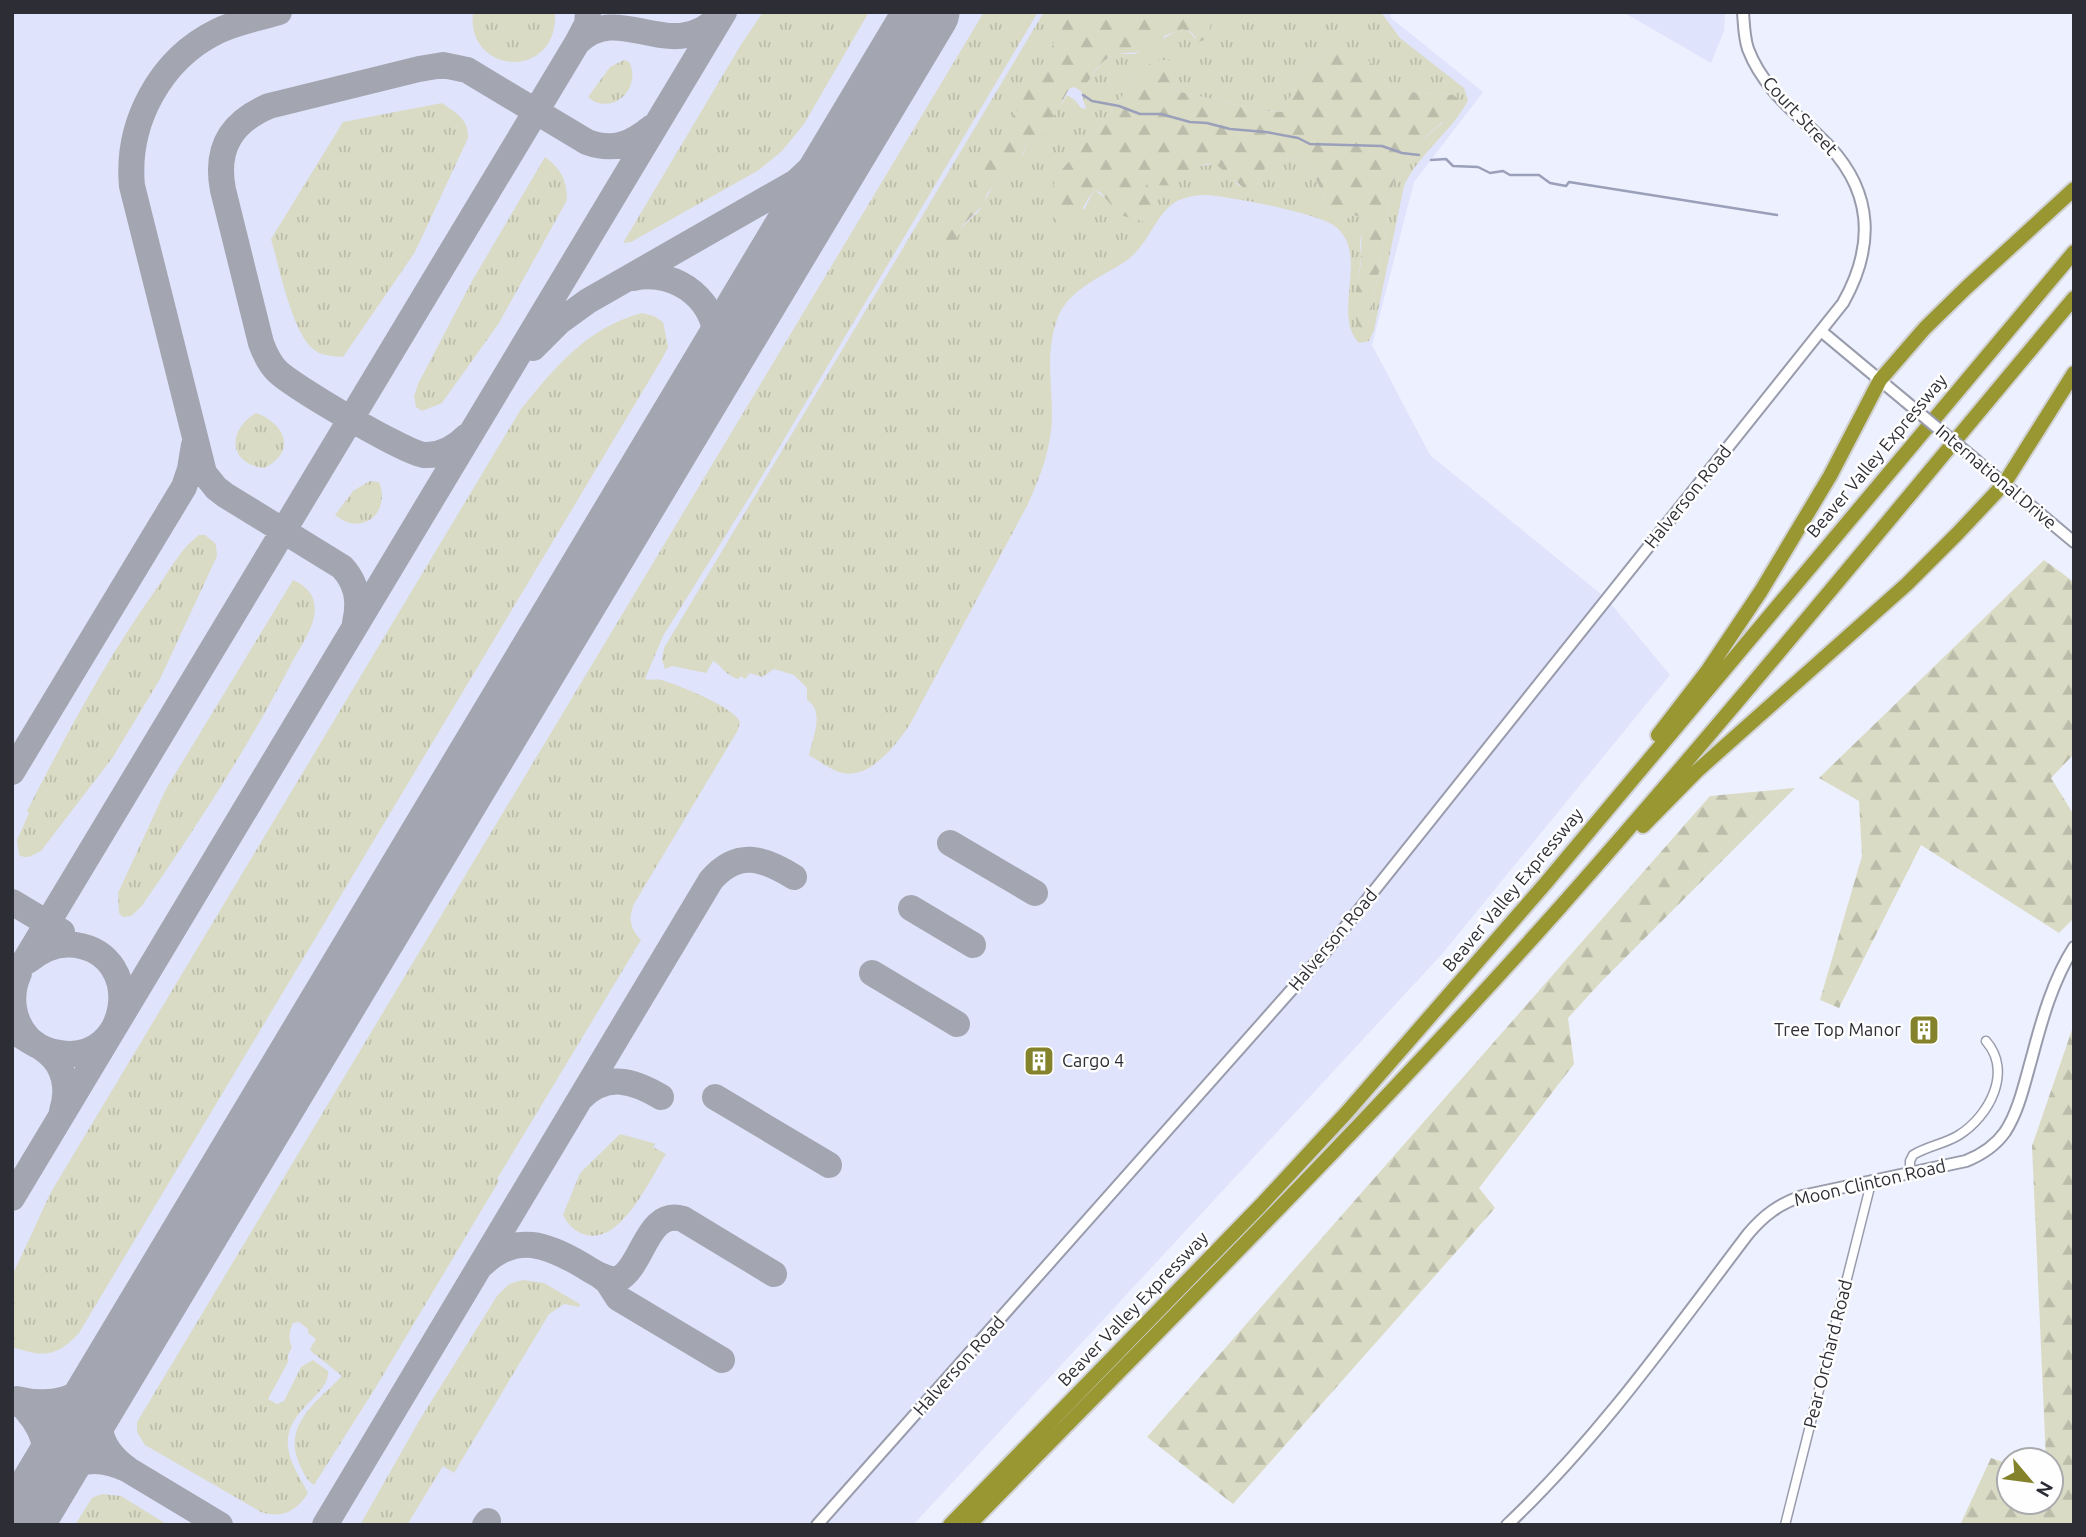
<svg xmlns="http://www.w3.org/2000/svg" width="2086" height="1537" font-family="Ubuntu,sans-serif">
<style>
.built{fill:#dfe3fc}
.grass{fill:url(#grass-tufts);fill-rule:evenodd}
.forest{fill:url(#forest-firs)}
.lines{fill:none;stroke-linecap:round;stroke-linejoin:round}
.stream{stroke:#9a9fba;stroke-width:2.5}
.taxiway{stroke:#a3a6b0;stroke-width:26}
.runway{stroke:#a3a6b0;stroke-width:65}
.minor-casing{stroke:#999cac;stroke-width:11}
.tertiary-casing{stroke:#999cac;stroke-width:14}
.motorway-casing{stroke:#d1d1d3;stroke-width:18}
.minor{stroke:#fff;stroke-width:8}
.tertiary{stroke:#fff;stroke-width:10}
.motorway{stroke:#989732;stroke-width:14}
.tertiary-bridge-casing{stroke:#999cac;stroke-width:14;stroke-linecap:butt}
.tertiary-bridge{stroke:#fff;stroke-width:10}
.labels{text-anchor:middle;stroke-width:5;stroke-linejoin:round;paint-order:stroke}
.street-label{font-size:18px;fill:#2d2e35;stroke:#fefefe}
.poi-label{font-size:18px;fill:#2d2e35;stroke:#fefefe;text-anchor:end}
</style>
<defs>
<pattern id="grass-tufts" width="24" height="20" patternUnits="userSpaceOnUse" patternTransform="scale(1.75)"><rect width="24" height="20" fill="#dadbc4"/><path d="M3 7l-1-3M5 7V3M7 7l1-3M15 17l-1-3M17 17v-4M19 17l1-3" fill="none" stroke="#bbbca9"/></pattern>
<pattern id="forest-firs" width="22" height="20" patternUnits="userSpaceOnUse" patternTransform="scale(1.75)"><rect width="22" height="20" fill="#dadbc4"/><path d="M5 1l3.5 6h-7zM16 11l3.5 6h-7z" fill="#bbbca9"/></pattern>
</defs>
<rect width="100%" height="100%" fill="#edf0fe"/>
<!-- built -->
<path class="built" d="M12,12H1390L1391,18L1483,92L1414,182L1372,345L1430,455L1607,599L1670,675L1442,954L913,1525H12Z
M1623,12H1725L1724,31L1711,63Z"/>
<!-- grass -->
<path class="grass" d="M473,12H555C559,82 465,75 473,12Z
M763,12H869L804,124L782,151L759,170L631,242L623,243L742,43Z
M984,12H1038L752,493L663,636L645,679C652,681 655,678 662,680C678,685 734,707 740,722L738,730L634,904C628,918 630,929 641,940L497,1179L499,1181L376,1387L314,1485C306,1480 303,1472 299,1463C282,1424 319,1400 342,1376L312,1352L310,1349L316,1339L308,1333V1329L299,1322L293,1323C289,1332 288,1339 292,1347L288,1355V1362L268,1399L277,1404L284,1401L301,1367L313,1360L328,1371C330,1396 284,1410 288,1447C290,1464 301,1479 308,1493C297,1511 282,1519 261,1512L145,1445L137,1432V1422Z
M1044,12H1071L945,243L979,211L993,186L1008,179L1024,153L1026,144L1039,138L1067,95L1075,100L1081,108L1086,109L1081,91L1104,60L1117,54H1135L1182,28L1191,33L1195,39L1212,18L1206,12H1381L1400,38L1464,88L1468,100C1452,132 1419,153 1404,186L1374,330L1369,341L1359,343C1331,313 1370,256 1336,227C1322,214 1225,195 1203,195C1195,195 1185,197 1177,201C1154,215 1149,245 1126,261C1102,277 1069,289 1058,317C1045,350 1052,384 1052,417C1051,449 1041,475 1028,504L909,726C895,746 868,782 839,772C828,768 819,761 809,755C813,737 825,711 807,700V688L794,675L774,669L762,677L750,673L745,679L741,676L738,679C723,674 723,666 713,661L706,673L672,666L665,669L662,660L664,648ZM1334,48L1383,78L1393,91L1452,95L1442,123L1417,145L1395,177L1389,198L1385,235L1369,325L1355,305L1361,257L1360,243L1363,218L1354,215L1346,219L1328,206L1317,181L1309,167L1299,157L1269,164L1260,174L1257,186L1238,185C1233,178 1227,169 1218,166C1204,160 1163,179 1148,184L1143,186L1154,199L1149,223L1135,219L1094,190L1084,210L1058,174L1105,121L1135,77L1169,61L1172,70L1171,87L1181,92L1263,111L1282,112L1293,92L1294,81L1301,69Z
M624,60L629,62C640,81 623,109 598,103C594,102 591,99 588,97L610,67Z
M442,103C456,113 469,119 468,138L415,252L343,357C334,356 323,356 316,351C293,338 279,266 271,239L343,122Z
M545,157C561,169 567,180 567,200L499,323L442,403L422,411L416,407L414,396L418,384L472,281Z
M642,313L654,316L663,322L668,347L662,359L79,1333C56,1358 43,1357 12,1347V1276L51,1192L521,409C555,367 588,327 642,313Z
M256,413C286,424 297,452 264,468C228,464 227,430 256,413Z
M370,481L379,482C388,502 376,528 350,523C345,522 339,518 335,515L353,491Z
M199,535H205L216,544L217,556L160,679L113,757L41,851C32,855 28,860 19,855L17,840L29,813L27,811C67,733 108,656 159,585C171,568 182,547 199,535Z
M293,580C302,584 312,591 314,602C319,623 299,648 290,666C246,751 195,829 141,907L131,916L123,917L119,913L118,893L166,789Z
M620,1134L653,1143L655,1144L653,1147L666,1154C650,1179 622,1243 587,1235C576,1233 568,1225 563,1215L580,1173Z
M523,1280L544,1283L580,1304L579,1307L564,1304L549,1314L454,1473L443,1466L407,1525H360L419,1421L497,1296L509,1284Z
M102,1494L121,1496L168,1525H75L92,1498Z"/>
<!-- forest -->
<path class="forest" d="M1071,12H1206L1212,18L1210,28L1204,40L1199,42L1191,32L1182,29L1164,36C1153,61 1122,46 1105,60C1096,67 1089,82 1081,91L1074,87L1069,89L1049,125L1039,138L1026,144L1020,164L1008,179L993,186L987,194L984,204L961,227L957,239L948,245L944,242Z
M1334,48C1369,51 1373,66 1393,91L1452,95L1456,97L1459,102L1457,108L1417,145L1395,177L1389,198L1385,235L1369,325L1366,329H1361C1347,314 1361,277 1361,258C1362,244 1360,232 1363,218L1354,215L1346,219L1328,206L1317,181L1309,167L1299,157L1269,164L1260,174L1257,186L1245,189L1218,166L1207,164L1178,173L1176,184C1163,188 1152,182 1144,186L1159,205L1149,223L1120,215L1101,193L1094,190C1080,209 1071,245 1047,209L1050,194L1058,174L1105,121L1135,77L1154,60H1169L1177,77L1171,87L1181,92L1263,111L1282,112L1293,92L1294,81L1301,69Z
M2044,560L2074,582V754L2051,778L2074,815V918L2059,933L1921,845L1839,1008L1820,1000L1862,856L1859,801L1819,778Z
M1795,788L1600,983L1568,1018L1574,1064L1479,1188L1495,1208L1233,1504L1147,1437L1710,796Z
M2074,1024V1525H1960L1991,1458L2009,1464V1502H2051V1460H2046L2032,1146Z"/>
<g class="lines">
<!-- stream -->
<path class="stream" d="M1083,95L1092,101L1119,106L1140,114H1161L1190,122L1207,123L1230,129L1266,132L1298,138L1310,144L1382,146L1402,153L1419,155
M1431,160L1446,159L1453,166L1478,167L1490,173L1503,171L1510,175H1539L1550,183L1566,186L1569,182L1777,215"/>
<!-- taxiway -->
<path class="taxiway" d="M279,12C259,18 237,22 218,31C160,59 126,123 132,186L204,473L216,488L225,495L342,567C357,583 360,601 355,623
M917,29L925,12
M578,42C621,0 670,67 720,16
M633,278C677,268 722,303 715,350C713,369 701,387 692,404
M533,348L559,322L588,301L796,182L843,138L895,66
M467,436C455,448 441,456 424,455C405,453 292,386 277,371C269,363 265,354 261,343L223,190C215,149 231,122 269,106L419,69L443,65L467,70L587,142C614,152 631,144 652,127
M12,772L184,487L190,469L194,445
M950,843L1035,893
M12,902L62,932
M911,908L973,945
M19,973C9,995 12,1021 29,1039C35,1044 41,1047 47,1052C65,1066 69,1090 62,1111
M872,973L957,1024
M12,982L577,43L587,24L588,12
M12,1030C27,1039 42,1051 60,1053C129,1065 147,956 76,945C57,942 42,949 28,961
M715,1097L829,1165
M581,1098C607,1072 634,1081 661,1097
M12,1198L724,12
M483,1264C516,1232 548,1245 582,1265C593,1272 604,1279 617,1280C644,1267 646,1208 683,1219L774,1274
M599,1275L607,1281L618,1298L722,1360
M17,1399C73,1413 100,1383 130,1342
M12,1400L220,1525
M27,1411C49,1436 51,1463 37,1492
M34,1501C61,1466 85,1449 129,1470C90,1444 95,1410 111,1373
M325,1525L711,880C738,849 763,858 794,877
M485,1525L488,1521"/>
<!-- runway -->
<path class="runway" d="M20,1525L927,12"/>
<!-- minor casing -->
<g class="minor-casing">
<path id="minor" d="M1910,1174V1161L1913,1155C1927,1146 1945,1144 1959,1135C1989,1116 2013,1072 1986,1041
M1785,1525L1871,1183"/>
</g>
<!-- tertiary casing -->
<g class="tertiary-casing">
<path id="tertiary" d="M1821,331L1905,401
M1977,461L2074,542
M817,1525L1326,951L1843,303C1874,248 1874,194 1829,146C1799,115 1764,91 1748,49C1744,37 1744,25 1743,12
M1507,1525C1599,1438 1672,1334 1748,1234C1764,1215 1779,1204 1802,1196L1966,1161C1981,1155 1995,1146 2005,1132C2019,1111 2025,1081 2032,1057C2042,1019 2053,980 2074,947"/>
</g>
<!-- motorway casing -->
<g class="motorway-casing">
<path id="motorway" d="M1658,735L1708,670L1761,591L1830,476L1880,380L1925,328L1966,288L2074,189
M1643,826L1697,771L1907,584L1958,533L2004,484L2074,373
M950,1525L1261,1205L1347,1112L1545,884L2074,252
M969,1525C1166,1323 1367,1124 1555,913C1733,712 1902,503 2074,298"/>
</g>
<!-- minor -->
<use href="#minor" class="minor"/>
<!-- tertiary -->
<use href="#tertiary" class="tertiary"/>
<!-- motorway -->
<use href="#motorway" class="motorway"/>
<!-- tertiary-bridge casing -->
<g class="tertiary-bridge-casing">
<path id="tertiary-bridge" d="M1905,401L1977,461"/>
</g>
<!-- tertiary-bridge -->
<use href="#tertiary-bridge" class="tertiary-bridge"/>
</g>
<!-- icons -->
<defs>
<g id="building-square" transform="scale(1.575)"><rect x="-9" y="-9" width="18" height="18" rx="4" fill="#84832c" stroke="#fefefe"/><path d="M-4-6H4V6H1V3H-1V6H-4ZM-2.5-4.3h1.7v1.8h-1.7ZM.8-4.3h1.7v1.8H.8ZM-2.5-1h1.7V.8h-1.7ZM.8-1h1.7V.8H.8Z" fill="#fff"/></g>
</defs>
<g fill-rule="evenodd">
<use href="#building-square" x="1924" y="1030"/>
<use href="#building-square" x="1039" y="1061"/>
</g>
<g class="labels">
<!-- street labels -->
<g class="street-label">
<text transform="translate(1800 116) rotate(47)" y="6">Court Street</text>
<text transform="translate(1877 456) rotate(-50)" y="6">Beaver Valley Expressway</text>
<text transform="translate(1996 477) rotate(40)" y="6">International Drive</text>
<text transform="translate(1688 497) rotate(-51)" y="6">Halverson Road</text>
<text transform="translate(1513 890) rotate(-50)" y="6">Beaver Valley Expressway</text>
<text transform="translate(1333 940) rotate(-50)" y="6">Halverson Road</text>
<text transform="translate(1870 1183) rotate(-13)" y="6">Moon Clinton Road</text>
<text transform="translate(1133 1309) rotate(-46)" y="6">Beaver Valley Expressway</text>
<text transform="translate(1828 1354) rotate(-76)" y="6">Pear Orchard Road</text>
<text transform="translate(959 1366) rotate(-48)" y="6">Halverson Road</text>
</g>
<!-- poi labels -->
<g class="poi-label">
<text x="1901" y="1036">Tree Top Manor</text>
<text x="1062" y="1067" text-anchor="start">Cargo 4</text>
</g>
</g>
<!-- border -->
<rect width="2086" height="1537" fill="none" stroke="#2d2e35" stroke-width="28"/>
<!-- north arrow -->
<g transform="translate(2030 1481) rotate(119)"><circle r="33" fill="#fefefe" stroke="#aaabae" stroke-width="2"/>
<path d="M0-5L12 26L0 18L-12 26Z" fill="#84832c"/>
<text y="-10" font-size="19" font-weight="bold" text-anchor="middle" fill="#2d2e35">N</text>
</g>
</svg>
